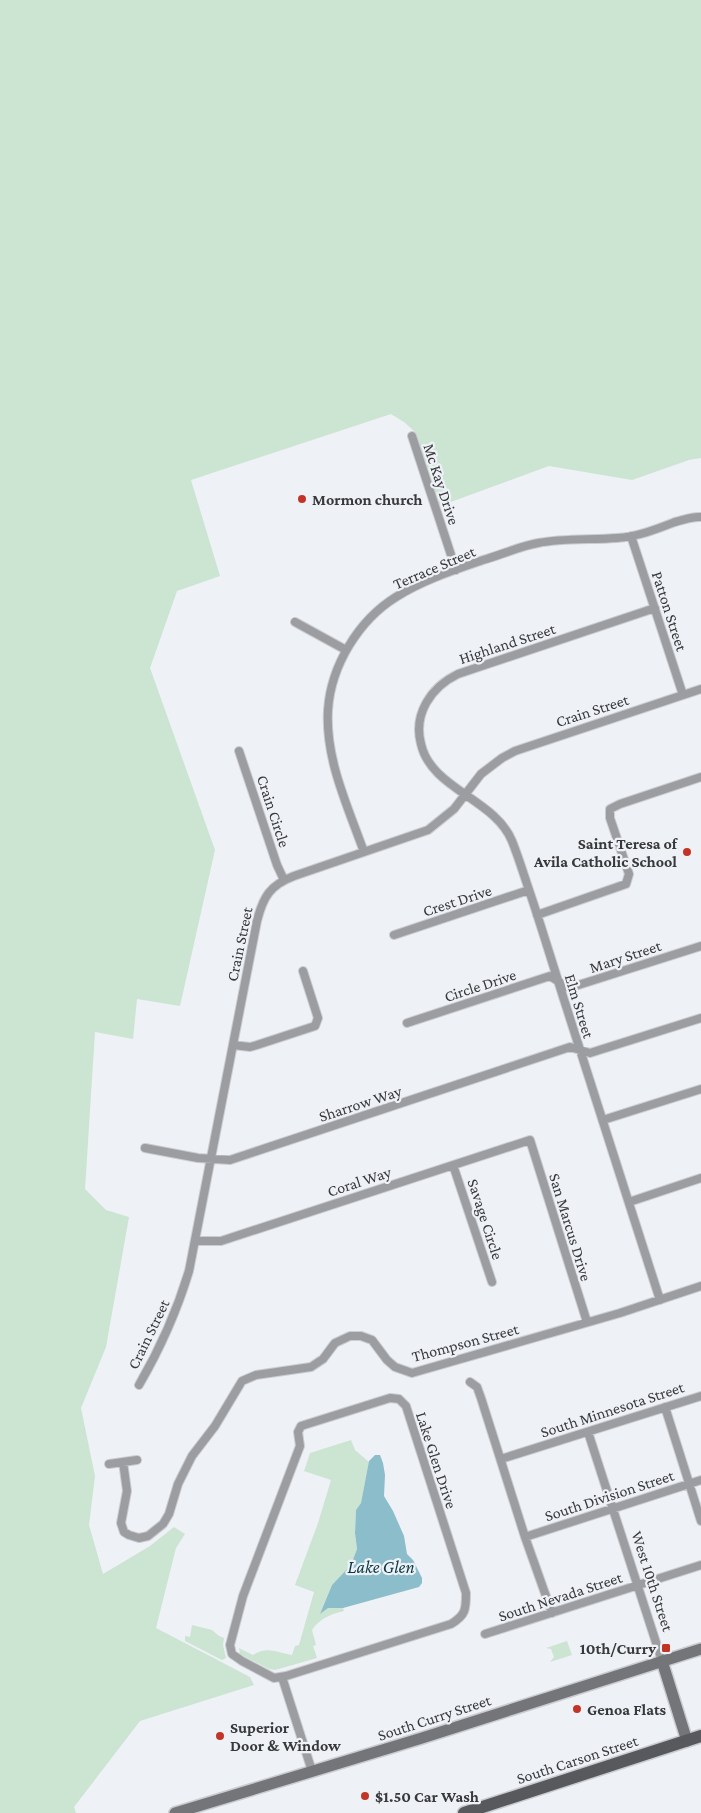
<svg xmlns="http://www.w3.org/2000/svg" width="701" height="1813" font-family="'Crimson Pro',serif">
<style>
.green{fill:#cce4d2}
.water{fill:#8bbdcb}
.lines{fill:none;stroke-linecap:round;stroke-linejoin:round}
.street-casing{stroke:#caccd1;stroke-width:10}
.secondary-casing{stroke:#caccd1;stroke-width:14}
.primary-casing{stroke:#caccd1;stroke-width:15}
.street{stroke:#9c9da0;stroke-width:8}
.secondary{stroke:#747579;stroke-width:11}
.primary{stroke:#57595d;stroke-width:12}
.poi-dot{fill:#c23526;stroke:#eef1f6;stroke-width:2}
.labels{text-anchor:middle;stroke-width:4.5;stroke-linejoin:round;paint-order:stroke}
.street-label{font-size:16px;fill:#38393b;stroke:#eef1f6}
.poi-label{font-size:16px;font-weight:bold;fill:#38393b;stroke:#eef1f6;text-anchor:start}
.water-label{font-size:18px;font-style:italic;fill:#0a3944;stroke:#eef1f6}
</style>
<rect width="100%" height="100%" fill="#eef1f6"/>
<!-- green -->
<path class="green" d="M0,0H701V458L689,460L632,480L549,466L440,506L415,432L404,422L391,414L191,480L220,576L177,591L150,668L215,850L180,1006L137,999L133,1039L95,1032L85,1189L106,1210L129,1217L106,1347L81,1408L95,1476L89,1525L103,1574L150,1546L174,1527L185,1534L176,1548L156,1628L250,1677L254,1685L140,1721L74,1807L76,1813H0Z
M351,1440L355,1450L369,1462L361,1503L356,1510L355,1533L357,1549L351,1565L332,1585L320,1614L328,1608H343L344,1611C331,1614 320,1618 312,1630L316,1645L313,1646L317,1658L275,1670L269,1669L240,1654L239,1648L253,1655C266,1646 276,1652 292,1655L295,1646L299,1645L314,1592L295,1585L318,1523L331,1480L304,1471L310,1453Z
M192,1625L212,1630L219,1636L224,1638L223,1645L226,1658L222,1660L185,1641V1636L190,1637Z
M567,1641L572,1655L550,1662L554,1657L551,1649L546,1648Z"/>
<!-- water -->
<path class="water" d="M375,1455H380L383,1463L385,1475L384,1496L393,1511L404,1536L407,1554L413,1560L422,1578V1583L419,1587L343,1608H328L320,1614L332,1585L351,1565L357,1549L355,1533L356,1510L361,1503L369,1461Z"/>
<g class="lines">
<!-- street casing -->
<g class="street-casing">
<path id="street" d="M412,436L456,570
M631,536L683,695
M655,608L458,674C431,687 413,714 421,744C431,789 495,799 512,841C518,856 523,872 528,887C542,928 554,969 567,1009C598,1107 629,1203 660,1300
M295,622L346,650
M239,751L277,865L284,880
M364,852C348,807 325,759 328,710C331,665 359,620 396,597C423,580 454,570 483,560C501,555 520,546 538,543C563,538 591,540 617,538C637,537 657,529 675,522C684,520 692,516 701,517
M537,915L626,884L629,874L610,818V809L620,804L701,777
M394,935L529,890
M407,1023L550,976L569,988L701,946
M233,1045L250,1047L257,1045L315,1026L318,1018L303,971
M603,1120L701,1089
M145,1148L198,1158L230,1160L570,1047L590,1053L701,1018
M453,1165L492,1282
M629,1202L701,1178
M195,1241H221L530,1140L587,1322
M470,1382L477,1387L481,1398L525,1537L552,1613
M139,1385C161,1347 176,1314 189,1271L257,921C263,897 270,885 294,876L428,830L454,809L481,774L502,758L515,751L701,689
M390,1398L399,1399L406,1406L466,1593C466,1609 466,1615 451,1624L286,1676L274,1678L242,1661L232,1654L230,1645L243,1596L300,1446L298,1432L301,1426Z
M665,1407L701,1521
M588,1432L662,1661
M501,1459L701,1396
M123,1462L127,1491L121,1523L124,1532L129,1535L139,1538L148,1536L163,1524L169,1514L178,1484L192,1456L215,1426L242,1381L256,1375L311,1367L323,1359L335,1343L350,1336H361L372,1340L387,1360L395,1367L412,1373L620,1313L701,1286
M109,1464L137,1460
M525,1537L701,1480
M485,1634L701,1565
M282,1677L312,1771"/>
</g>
<!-- secondary casing -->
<g class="secondary-casing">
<path id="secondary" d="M662,1661L687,1741
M175,1813L422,1738L701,1649"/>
</g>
<!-- primary casing -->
<g class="primary-casing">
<path id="primary" d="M464,1813L701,1736"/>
</g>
<!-- street -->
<use href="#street" class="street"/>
<!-- secondary -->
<use href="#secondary" class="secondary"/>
<!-- primary -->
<use href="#primary" class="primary"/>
</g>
<!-- markers -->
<g class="poi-dot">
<circle cx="302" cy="499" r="5"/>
<circle cx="687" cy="852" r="5"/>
<rect x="661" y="1643" width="10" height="10" rx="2.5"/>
<circle cx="577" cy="1709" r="5"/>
<circle cx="220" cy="1736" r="5"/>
<circle cx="365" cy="1796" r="5"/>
</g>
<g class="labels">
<!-- street labels -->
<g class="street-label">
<text transform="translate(442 484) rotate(72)" y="6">Mc Kay Drive</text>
<text transform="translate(434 567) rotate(-23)" y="6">Terrace Street</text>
<text transform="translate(670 611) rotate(72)" y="6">Patton Street</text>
<text transform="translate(507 643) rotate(-18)" y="6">Highland Street</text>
<text transform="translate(592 710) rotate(-18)" y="6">Crain Street</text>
<text transform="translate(274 811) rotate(72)" y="6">Crain Circle</text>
<text transform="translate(457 900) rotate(-18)" y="6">Crest Drive</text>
<text transform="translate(239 944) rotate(-78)" y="6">Crain Street</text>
<text transform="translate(625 956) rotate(-18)" y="6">Mary Street</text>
<text transform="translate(480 985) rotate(-18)" y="6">Circle Drive</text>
<text transform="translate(580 1006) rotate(73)" y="6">Elm Street</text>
<text transform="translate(360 1103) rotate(-18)" y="6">Sharrow Way</text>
<text transform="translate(359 1181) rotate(-18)" y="6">Coral Way</text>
<text transform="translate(486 1219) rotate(72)" y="6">Savage Circle</text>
<text transform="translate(571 1227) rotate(73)" y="6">San Marcus Drive</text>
<text transform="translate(148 1334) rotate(-64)" y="6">Crain Street</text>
<text transform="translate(465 1342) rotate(-15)" y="6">Thompson Street</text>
<text transform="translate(612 1409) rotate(-18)" y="6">South Minnesota Street</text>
<text transform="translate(437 1460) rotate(72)" y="6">Lake Glen Drive</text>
<text transform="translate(609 1495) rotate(-18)" y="6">South Division Street</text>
<text transform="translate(653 1581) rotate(72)" y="6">West 10th Street</text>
<text transform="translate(560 1596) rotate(-18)" y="6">South Nevada Street</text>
<text transform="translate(434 1717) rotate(-18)" y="6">South Curry Street</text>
<text transform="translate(577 1759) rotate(-18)" y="6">South Carson Street</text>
</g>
<!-- poi labels -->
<g class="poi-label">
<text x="312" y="505">Mormon church</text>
<text x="677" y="849" text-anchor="end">Saint Teresa of<tspan x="677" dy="18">Avila Catholic School</tspan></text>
<text x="656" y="1654" text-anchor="end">10th/Curry</text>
<text x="587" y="1715">Genoa Flats</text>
<text x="230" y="1733">Superior<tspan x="230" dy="18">Door &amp; Window</tspan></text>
<text x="375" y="1802">$1.50 Car Wash</text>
</g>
<!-- water labels -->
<g class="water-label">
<text x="381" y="1573">Lake Glen</text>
</g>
</g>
</svg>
